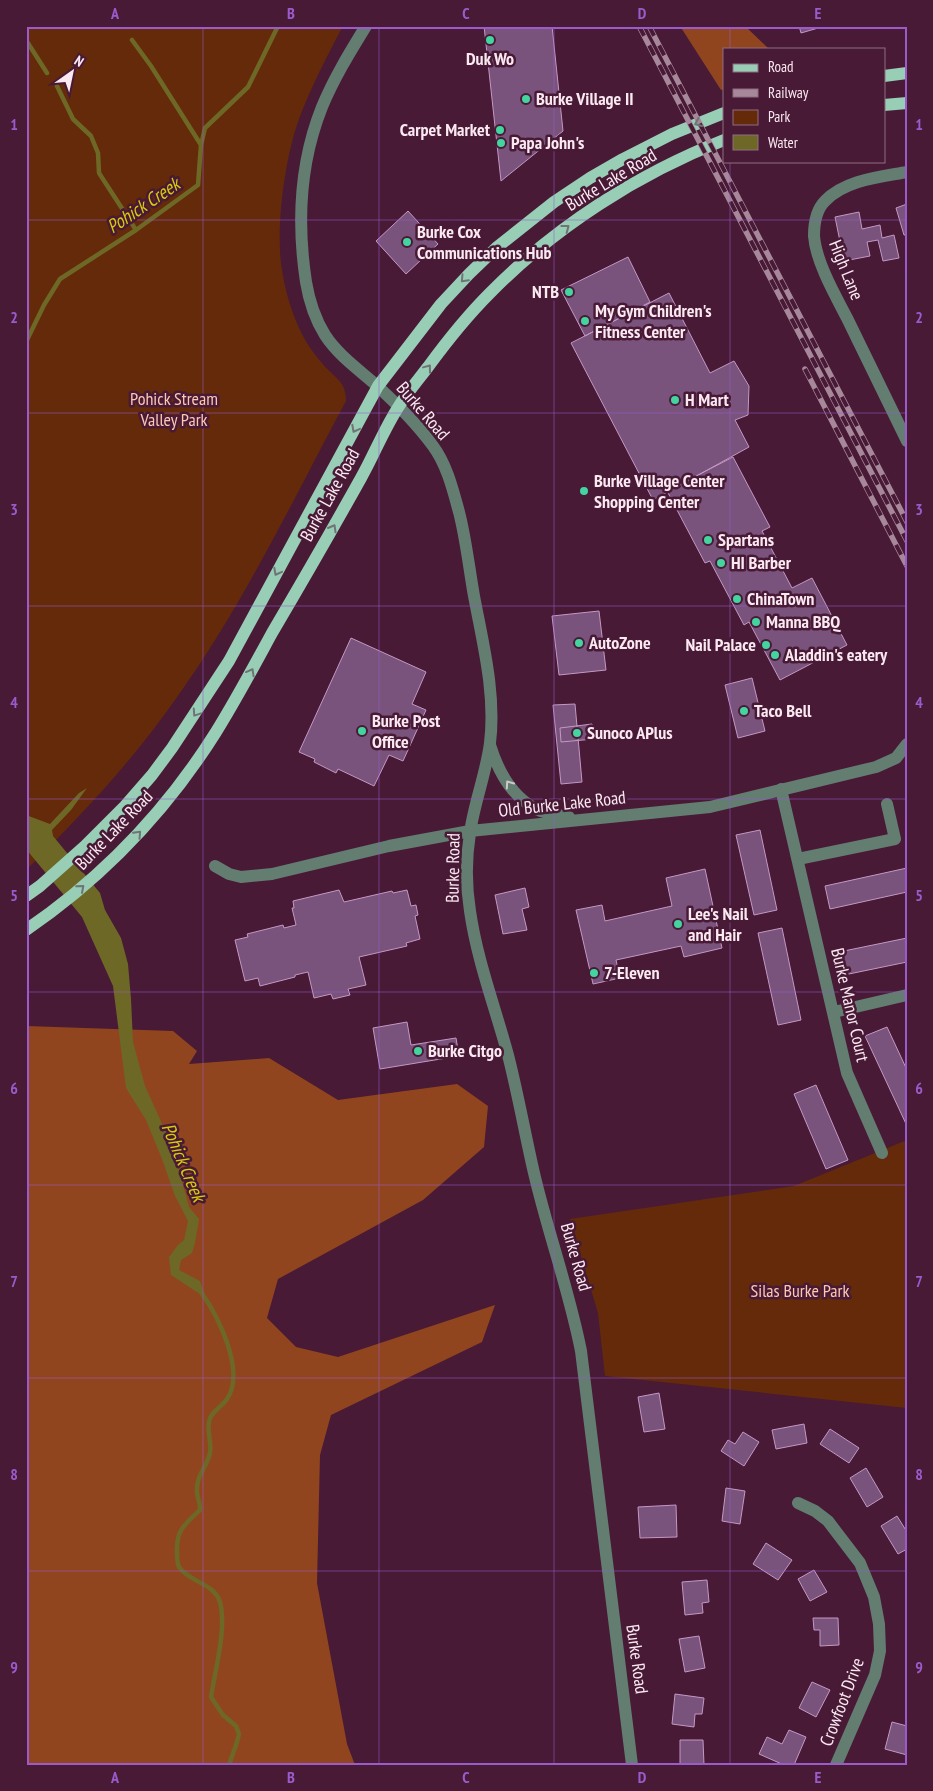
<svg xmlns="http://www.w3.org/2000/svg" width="933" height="1791" font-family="'PT Sans Narrow',sans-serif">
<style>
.green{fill:#652a0a}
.forest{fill:#91451e}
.water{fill:#6d6826}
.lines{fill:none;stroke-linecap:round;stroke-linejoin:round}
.stream{stroke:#6d6826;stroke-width:4.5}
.building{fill:#79537c;stroke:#c398c5}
.minor{stroke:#637d71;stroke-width:12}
.major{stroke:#97ceb5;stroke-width:12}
.rail-casing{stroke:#a7889a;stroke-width:5.5}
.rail{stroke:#481a36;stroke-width:4;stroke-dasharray:11;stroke-linecap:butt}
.oneway{stroke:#707476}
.oneway2{stroke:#cdc9cb}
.grid{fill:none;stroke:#9b5bcc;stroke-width:1;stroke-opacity:0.55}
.poi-dot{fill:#43d4a0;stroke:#481a36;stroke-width:2}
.labels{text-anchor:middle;stroke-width:5;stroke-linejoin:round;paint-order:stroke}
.poi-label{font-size:18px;font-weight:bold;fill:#fbe9f2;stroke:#481a36;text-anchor:start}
.street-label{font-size:18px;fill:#fbe9f2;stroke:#481a36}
.park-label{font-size:18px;fill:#fdc8b0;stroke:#481a36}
.water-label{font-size:19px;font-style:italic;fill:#d8cb0a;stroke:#481a36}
.neatline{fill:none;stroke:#9b5bcc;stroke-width:2}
.grid-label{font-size:16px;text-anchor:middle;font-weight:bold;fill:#9b5bcc}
</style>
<rect width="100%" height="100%" fill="#481a36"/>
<!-- green -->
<path class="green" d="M26,26H343C327,56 311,87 299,119C285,157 275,230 282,270C285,290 291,310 299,328C305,341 313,353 322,363C328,371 338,377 343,386C345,391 346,395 346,401C294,498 246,599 182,690C137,756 83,814 26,870Z
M907,1140V1408L605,1376L598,1313L570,1219L794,1186Z"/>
<!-- forest -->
<path class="forest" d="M680,26H745L769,49H724V89L721,90Z
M26,1026L173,1031L197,1051L189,1064L269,1058L338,1100L457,1084L488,1106L484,1147L423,1200L278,1279L267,1318L296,1347L338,1357L495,1305L482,1342L331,1415L320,1455L317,1583L347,1744L355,1765H26Z"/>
<!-- water -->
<path class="water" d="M87,788L71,810L52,830L53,836L100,893L105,910L121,938L128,964L131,999L133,1042L145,1086L173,1148L189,1207L199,1219L195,1243L192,1253L181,1260L179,1270L200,1281L206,1298L171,1275L169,1257L178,1245L184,1240L188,1221L175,1196L162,1159L146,1120L126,1088L113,986L82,917L26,849V815L50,824L79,793Z"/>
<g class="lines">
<!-- stream -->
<path class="stream" d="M26,40L47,73
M132,40L151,66L201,145
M57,86L73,119L91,136L98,153L99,173L136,230
M26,342L44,305L60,279L136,230L198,185L201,145L205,128L248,87L278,26
M201,1292C218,1316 246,1371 227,1399C222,1407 210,1412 209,1422C207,1433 212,1443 210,1453C207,1467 196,1475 197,1492C197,1499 201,1503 200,1510C185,1524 176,1530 177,1552C177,1556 177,1563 179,1567C189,1582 214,1583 220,1602C227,1628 215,1671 211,1697L223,1715L236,1726L239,1734L237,1742L229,1765"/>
</g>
<!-- building -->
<path class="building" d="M484,26H552L563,131L501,181Z
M799,26H825L801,33Z
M907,204V235H904L896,208Z
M408,211L438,244L406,274L376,241Z
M859,212L862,229L880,225L882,238L894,235L899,258L883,261L878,240L867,242L870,256L844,261L835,217Z
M628,257L650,302L585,336L561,290Z
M669,293L710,373L734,361L749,386L748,415L735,420L749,447L653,500L571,343Z
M733,457L770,527L762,531L792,588L812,578L847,645L780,680L749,622L744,625L710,561L705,563L667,491Z
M599,611L606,670L559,675L552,616Z
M351,638L426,672L412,704L426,710L403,761L389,755L374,786L338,769L336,773L314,762L315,759L299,752Z
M752,678L765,731L738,738L725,685Z
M575,704L582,782L561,784L553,705Z
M592,724L594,739L561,742L560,728Z
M760,830L777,910L754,915L736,835Z
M907,868V892L830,909L825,886Z
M705,869L722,948L684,957L681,946L616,960L620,978L593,984L576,910L602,905L605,921L672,906L666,878Z
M525,888L529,907L522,909L527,930L503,934L495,895Z
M339,890L344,902L392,891L393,893L407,890L411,906L416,905L418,915L415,916L420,939L406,943L407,946L359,957L366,985L348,989L350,995L333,999L331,994L314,998L308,972L295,975V977L260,986L258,978L245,981L235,940L248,937L247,934L283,925L284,928L296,925L292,908H294L293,901Z
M782,928L801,1020L778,1025L758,933Z
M907,938V962L844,975L839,952Z
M407,1022L411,1045L456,1038L459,1056L380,1069L373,1028Z
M887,1027L907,1070V1126L865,1036Z
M816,1085L848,1160L826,1169L794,1094Z
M659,1393L665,1429L644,1432L638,1397Z
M804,1424L807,1443L776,1449L772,1430Z
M830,1429L859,1448L849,1463L820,1444Z
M743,1432L759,1442L744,1466L721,1451L728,1440L735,1444Z
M866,1468L883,1497L867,1507L850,1478Z
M726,1488L745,1491L740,1524L722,1521Z
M676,1505L677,1537L640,1538L638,1507Z
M897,1516L907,1532V1549L898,1554L881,1526Z
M766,1543L792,1560L778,1580L753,1564Z
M814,1570L827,1592L810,1601L798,1579Z
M707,1580L709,1602L702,1603L703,1613L685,1615L682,1582Z
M813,1618H838L839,1645L820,1646V1630H814Z
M699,1636L705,1668L685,1672L679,1639Z
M812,1682L830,1690L816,1717L799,1708Z
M675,1694L704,1698L702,1714H695L694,1727L672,1724Z
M892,1722L907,1726V1755L885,1749Z
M789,1730L806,1737L794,1765H784L759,1754L767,1737L782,1744Z
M680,1740H703L704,1765H680Z"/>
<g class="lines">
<!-- minor -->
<path class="minor" d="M366,26C350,52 334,78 322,107C300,162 297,223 306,282C309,300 315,319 325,335C338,355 358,369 375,384C396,403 417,424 433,446C447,465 453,490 459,512C466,539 469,568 474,596C483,644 496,694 490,743C486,774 474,803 470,833C466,858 466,886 470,911C477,960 495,1007 508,1055C518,1094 525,1134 534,1173C548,1233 569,1290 581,1351L632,1765
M907,172C880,177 845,180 825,201C816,210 814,224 814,236C816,262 835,295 847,318C867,359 887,400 907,441
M490,745C498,771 513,798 538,810C547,814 559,815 569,817
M781,789L847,1073L882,1153
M798,859L895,839L887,804
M215,866L229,874L241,877L272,874L389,846L470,831L710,807L876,767L896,758L907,744
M834,1012L907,995
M798,1503L815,1511L828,1521L860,1563L874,1597L879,1624L880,1651L875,1675L836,1765"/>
<!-- major -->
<path class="major" d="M884,76L907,73
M884,105L907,103
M26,896L40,886L85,846L125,806L152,775L172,748L229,661L378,386L441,304L469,274L496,248L554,202L590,178L623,159L672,134L724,113
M26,930C102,878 167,810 216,732C236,700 254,666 272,633C302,582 332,530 361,478C374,455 384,429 399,406C407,393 418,380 428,367C447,341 467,316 490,293C556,226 638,174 724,140"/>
<!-- rail casing -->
<g class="rail-casing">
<path id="rail" d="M639,26L907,541
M649,26L907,522
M805,369L907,566"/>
</g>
<!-- rail -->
<use href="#rail" class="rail"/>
</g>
<!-- one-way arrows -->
<defs><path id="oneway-chevron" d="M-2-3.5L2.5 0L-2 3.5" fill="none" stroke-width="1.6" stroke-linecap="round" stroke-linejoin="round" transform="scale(1.25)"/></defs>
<g class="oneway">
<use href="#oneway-chevron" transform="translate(698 123) rotate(156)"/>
<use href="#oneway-chevron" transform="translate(566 228) rotate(-37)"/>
<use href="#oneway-chevron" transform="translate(464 279) rotate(133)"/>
<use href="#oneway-chevron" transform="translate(428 368) rotate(-53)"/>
<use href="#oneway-chevron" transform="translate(355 429) rotate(118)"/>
<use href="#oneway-chevron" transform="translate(333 528) rotate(-60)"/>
<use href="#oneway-chevron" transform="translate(277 572) rotate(118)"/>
<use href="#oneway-chevron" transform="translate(251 672) rotate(-61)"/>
<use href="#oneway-chevron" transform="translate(196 713) rotate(124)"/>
<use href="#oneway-chevron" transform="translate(138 834) rotate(-47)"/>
<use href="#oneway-chevron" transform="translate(81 888) rotate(-41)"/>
</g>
<use class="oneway2" href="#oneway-chevron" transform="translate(509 784) rotate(-125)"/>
<!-- grid -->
<path class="grid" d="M203,26V1765M379,26V1765M554,26V1765M730,26V49M730,161V1765M26,220H907M26,413H907M26,606H907M26,799H907M26,992H907M26,1185H907M26,1378H907M26,1571H907"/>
<!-- markers -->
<g class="poi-dot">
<circle cx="490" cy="40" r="5"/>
<circle cx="526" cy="99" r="5"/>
<circle cx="500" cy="130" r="5"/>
<circle cx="501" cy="143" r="5"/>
<circle cx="407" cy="242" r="5"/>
<circle cx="569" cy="292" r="5"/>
<circle cx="585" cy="321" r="5"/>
<circle cx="675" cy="400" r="5"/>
<circle cx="584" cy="491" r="5"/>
<circle cx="708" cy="540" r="5"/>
<circle cx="721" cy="563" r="5"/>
<circle cx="737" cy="599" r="5"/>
<circle cx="756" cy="622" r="5"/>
<circle cx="579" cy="643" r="5"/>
<circle cx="766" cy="645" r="5"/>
<circle cx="775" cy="655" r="5"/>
<circle cx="744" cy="711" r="5"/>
<circle cx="362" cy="731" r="5"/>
<circle cx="577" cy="733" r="5"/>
<circle cx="678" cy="924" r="5"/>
<circle cx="594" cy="973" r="5"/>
<circle cx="418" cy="1051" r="5"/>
</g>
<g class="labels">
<!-- poi labels -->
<g class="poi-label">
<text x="490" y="65" text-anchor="middle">Duk Wo</text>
<text x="536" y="105">Burke Village II</text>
<text x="490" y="136" text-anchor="end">Carpet Market</text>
<text x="511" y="149">Papa John's</text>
<text x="417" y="238">Burke Cox<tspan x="417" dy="21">Communications Hub</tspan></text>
<text x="559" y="298" text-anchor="end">NTB</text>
<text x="595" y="317">My Gym Children's<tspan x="595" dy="21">Fitness Center</tspan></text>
<text x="685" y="406">H Mart</text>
<text x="594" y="487">Burke Village Center<tspan x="594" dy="21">Shopping Center</tspan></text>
<text x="718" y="546">Spartans</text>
<text x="731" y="569">HI Barber</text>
<text x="747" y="605">ChinaTown</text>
<text x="766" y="628">Manna BBQ</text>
<text x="589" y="649">AutoZone</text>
<text x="756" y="651" text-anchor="end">Nail Palace</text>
<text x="785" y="661">Aladdin's eatery</text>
<text x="754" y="717">Taco Bell</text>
<text x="372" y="727">Burke Post<tspan x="372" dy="21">Office</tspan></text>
<text x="587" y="739">Sunoco APlus</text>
<text x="688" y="920">Lee's Nail<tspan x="688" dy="21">and Hair</tspan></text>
<text x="604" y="979">7-Eleven</text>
<text x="428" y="1057">Burke Citgo</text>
</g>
<!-- street labels -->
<g class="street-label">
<text transform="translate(611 180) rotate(-31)" y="6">Burke Lake Road</text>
<text transform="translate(846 270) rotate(68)" y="6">High Lane</text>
<text transform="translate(423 411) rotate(49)" y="6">Burke Road</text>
<text transform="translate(330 495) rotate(-61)" y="6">Burke Lake Road</text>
<text transform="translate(562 804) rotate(-6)" y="6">Old Burke Lake Road</text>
<text transform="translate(114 830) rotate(-46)" y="6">Burke Lake Road</text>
<text transform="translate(453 868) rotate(-89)" y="6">Burke Road</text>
<text transform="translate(850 1005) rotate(77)" y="6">Burke Manor Court</text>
<text transform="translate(576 1257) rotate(74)" y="6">Burke Road</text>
<text transform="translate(637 1659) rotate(82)" y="6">Burke Road</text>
<text transform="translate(842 1702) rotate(-69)" y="6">Crowfoot Drive</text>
</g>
<!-- park labels -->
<g class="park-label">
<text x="174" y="405">Pohick Stream<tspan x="174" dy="21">Valley Park</tspan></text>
<text x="800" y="1297">Silas Burke Park</text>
</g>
<!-- water labels -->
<g class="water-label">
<text transform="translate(143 205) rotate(-34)" y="7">Pohick Creek</text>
<text transform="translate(184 1162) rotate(67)" y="7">Pohick Creek</text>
</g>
</g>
<!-- border -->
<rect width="933" height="1791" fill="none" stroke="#481a36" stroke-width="55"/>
<!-- legend -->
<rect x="723" y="48" width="162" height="115" fill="#481a36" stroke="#906d81"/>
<rect x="733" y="64" width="25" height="8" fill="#97ceb5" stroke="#906d81"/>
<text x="768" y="72" font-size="15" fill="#fbe9f2">Road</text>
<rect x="733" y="89" width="25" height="8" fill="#a7889a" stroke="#906d81"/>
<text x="768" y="98" font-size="15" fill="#fbe9f2">Railway</text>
<rect x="733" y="110" width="25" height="15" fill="#652a0a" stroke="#906d81"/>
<text x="768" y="122" font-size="15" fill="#fbe9f2">Park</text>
<rect x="733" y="135" width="25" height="15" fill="#6d6826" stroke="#906d81"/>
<text x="768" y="148" font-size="15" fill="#fbe9f2">Water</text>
<!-- north arrow -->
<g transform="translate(72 72) rotate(33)" stroke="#481a36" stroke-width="4" paint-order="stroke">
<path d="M0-4L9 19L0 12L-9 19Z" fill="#fbe9f2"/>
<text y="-8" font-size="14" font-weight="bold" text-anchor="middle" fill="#fbe9f2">N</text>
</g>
<rect x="28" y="28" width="878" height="1736" class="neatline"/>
<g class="grid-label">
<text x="115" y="19">A</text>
<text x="291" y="19">B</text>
<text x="466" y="19">C</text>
<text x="642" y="19">D</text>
<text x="818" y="19">E</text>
<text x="14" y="130">1</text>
<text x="919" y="130">1</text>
<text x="14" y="323">2</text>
<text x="919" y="323">2</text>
<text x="14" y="515">3</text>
<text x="919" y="515">3</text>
<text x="14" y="708">4</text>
<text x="919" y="708">4</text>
<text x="14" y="901">5</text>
<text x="919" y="901">5</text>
<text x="14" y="1094">6</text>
<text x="919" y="1094">6</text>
<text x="14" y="1287">7</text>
<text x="919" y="1287">7</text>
<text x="14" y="1480">8</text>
<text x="919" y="1480">8</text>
<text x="14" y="1673">9</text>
<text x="919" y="1673">9</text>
<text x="115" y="1783">A</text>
<text x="291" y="1783">B</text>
<text x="466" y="1783">C</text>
<text x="642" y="1783">D</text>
<text x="818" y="1783">E</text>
</g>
</svg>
